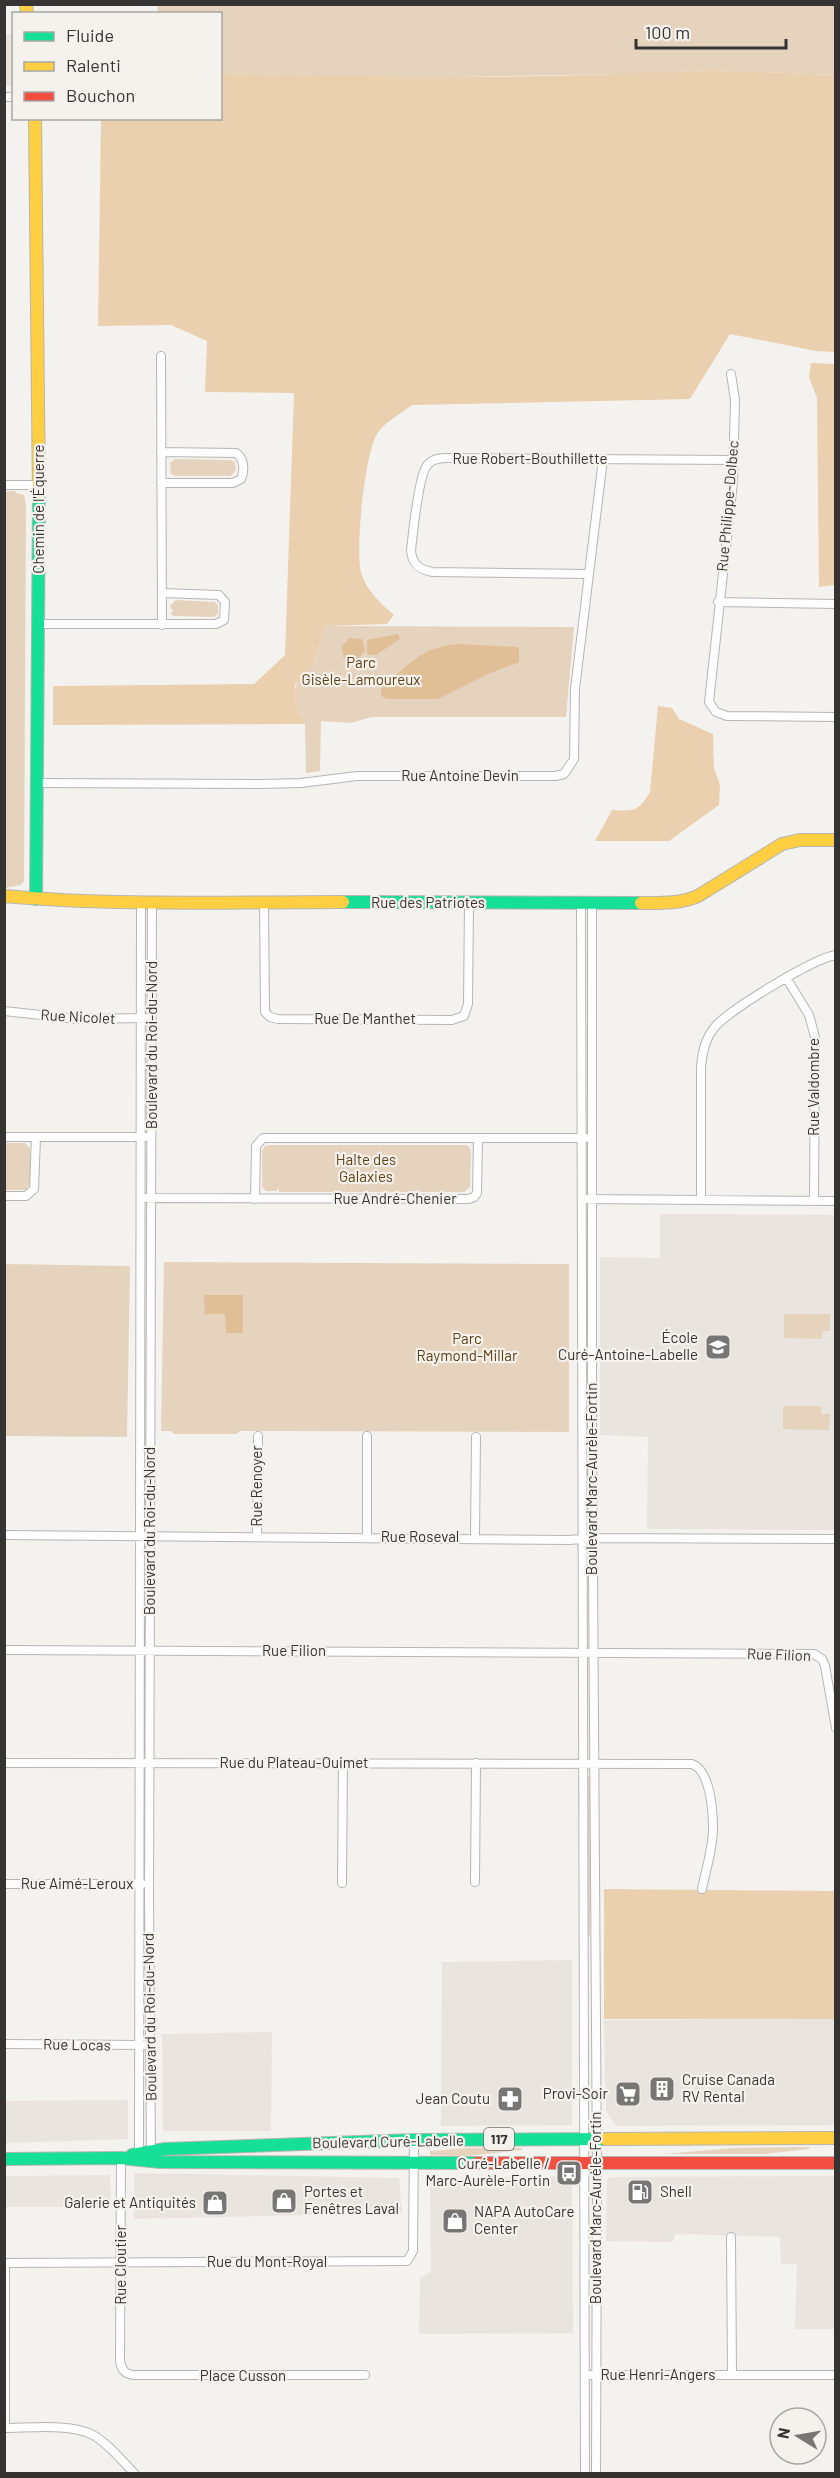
<svg xmlns="http://www.w3.org/2000/svg" width="840" height="2478" font-family="Barlow,sans-serif">
<style>
.built{fill:#e9e4dd}
.green{fill:#e5d3be}
.forest{fill:#ebd0af}
.water{fill:#e0be96}
.lines{fill:none;stroke-linecap:round;stroke-linejoin:round}
.street-casing{stroke:#b6b5b2;stroke-width:10}
.fast-casing{stroke:#b6b5b2;stroke-width:14}
.slow-casing{stroke:#b6b5b2;stroke-width:14}
.jam-casing{stroke:#b6b5b2;stroke-width:14}
.street{stroke:#fdfdfd;stroke-width:8}
.fast{stroke:#16e098;stroke-width:12}
.slow{stroke:#ffcf43;stroke-width:12}
.jam{stroke:#f24e42;stroke-width:12}
.labels{text-anchor:middle;stroke-width:4.5;stroke-linejoin:round;paint-order:stroke}
.shield{fill:#f5f2ee;stroke:#6f6d6a;stroke-width:1.5}
.shield-label{font-size:14px;font-weight:bold;fill:#353432}
.street-label{font-size:15px;fill:#353432;stroke:#f5f2ee}
.park-label{font-size:15px;fill:#5e3f13;stroke:#f5f2ee}
.poi-label{font-size:15px;fill:#353432;stroke:#f5f2ee;text-anchor:end}
</style>
<rect width="100%" height="100%" fill="#f4f2ef"/>
<!-- built -->
<path class="built" d="M5,34H13L14,86H5Z
M660,1214L835,1215V1530L647,1529L648,1437L600,1435V1257L660,1258Z
M572,1960V2125L441,2126L442,1962Z
M835,2019V2125L616,2126L606,2111L604,2020Z
M272,2032L271,2131H163L162,2034Z
M128,2100V2139L5,2143V2101Z
M134,2173L399,2178L402,2213L134,2219Z
M110,2175L111,2207H5V2176Z
M572,2176L573,2333L419,2334L420,2278L431,2272L430,2179Z
M835,2176V2329H795L797,2264H781L780,2237L675,2234L673,2242L606,2241L607,2180L610,2177Z"/>
<!-- green -->
<path class="green" d="M158,4L835,5V75L712,70L636,74L384,78L221,73L220,14H157Z
M175,459L230,460L235,462L236,470L231,476H176L171,474L170,463Z
M4,491H15L16,493L24,495L26,504L24,881L21,885L4,888Z
M176,600L215,602L218,605V614L214,617L174,616L170,613L173,612L170,606Z
M325,626L574,627L566,717H372L351,723L321,721L320,771L306,773L305,724L296,705L295,690L298,680L314,664Z
M5,1143H25L30,1148V1183L26,1190H5Z
M271,1145H467L471,1150L470,1187L464,1192H279V1188L276,1191H266L262,1187V1151L265,1146Z
M164,1262L569,1264V1432L240,1431L236,1434H174L171,1431H161Z
M5,1264L130,1266L127,1437L5,1436Z
M784,1314H830V1331H822V1339L784,1338Z
M783,1406H821V1414H830L829,1430L783,1429Z
M588,1776L590,1777V1936L588,1934Z
M809,2147V2149L764,2154H664L733,2148Z
M467,2148H522V2150L467,2156L430,2155V2151Z"/>
<!-- forest -->
<path class="forest" d="M712,70L835,75V352L816,351L730,334L690,399L412,405C402,413 387,421 379,431C365,447 355,550 361,572C366,590 380,603 394,615L387,624L325,626L314,664L295,685L296,705L305,724L53,725V686L254,684L285,655L294,393L205,392L207,341L171,325L98,326L101,119L220,118L221,73C384,78 548,79 712,70Z
M811,363L836,364L835,585L819,587L817,398L809,377Z
M658,706L672,708L679,719L713,734L714,768L720,785L719,805L669,841H595L612,810C634,811 638,812 650,792Z
M604,1889L835,1891V2019H604Z"/>
<!-- water -->
<path class="water" d="M398,634L400,639L376,655L367,654V640Z
M350,638L362,639L365,650L358,660L348,661L344,659L342,646Z
M458,644L516,647L519,648V662L490,673L438,699H387L381,696V690L386,684C411,663 422,647 458,644Z
M204,1295H243V1333H226L225,1314H205Z"/>
<g class="lines">
<!-- street casing -->
<g class="street-casing">
<path id="street" d="M4,97H14
M161,356L162,625
M731,374L735,400L733,482L709,702L716,712L727,716L836,717
M161,452L236,453C244,458 245,470 241,479L233,483H161
M4,485H39
M589,574L433,572C419,570 412,564 411,550C413,533 418,480 426,467C430,460 438,458 446,458L734,460
M718,602L836,604
M39,624H216L224,620L225,602L219,595L162,593
M37,783L262,784L301,783L357,776H555L564,774L574,759L575,689L603,459
M264,901L265,1012L270,1017L278,1019L452,1020L464,1016L468,1004L469,903
M592,903V1418L597,2175L596,2474
M581,904L585,2474
M787,979L809,1015L815,1037L814,1201
M4,1011L77,1019L146,1018
M4,1137H145
M4,1196H26L34,1189L36,1137
M147,1198L469,1199L474,1197L477,1193L478,1138
M255,1199L256,1146L263,1138H586
M587,1199L836,1201
M701,1200V1067C702,1053 705,1039 714,1028C727,1011 814,958 836,955
M4,1535L569,1540L593,1538L836,1539
M257,1536L258,1436
M367,1536V1436
M475,1537L476,1437
M4,1650L814,1654L822,1659L825,1666L836,1728
M4,1763L692,1764C710,1770 713,1810 713,1828C713,1848 706,1869 702,1889
M475,1882L476,1763
M342,1883L343,1763
M4,1884H142
M4,2044L144,2045
M151,2155L149,1898L152,902
M121,2158L120,2360C121,2369 124,2374 134,2375H365
M139,2158L141,902
M731,2237L732,2375
M4,2263L407,2261L413,2251L414,2140
M5,2263V2428
M590,2375H836
M4,2428C29,2428 72,2423 93,2435C109,2444 122,2461 135,2474"/>
</g>
<!-- fast casing -->
<g class="fast-casing">
<path id="fast" d="M36,899L39,495
M343,902L641,903
M132,2155L165,2149L414,2140L605,2139
M4,2159L121,2158L160,2162L477,2163"/>
</g>
<!-- slow casing -->
<g class="slow-casing">
<path id="slow" d="M26,4L27,14
M35,118L39,495
M4,896C116,906 230,902 343,902
M641,903C661,903 679,904 698,896L782,844L800,840H836
M605,2139L836,2138"/>
</g>
<!-- jam casing -->
<g class="jam-casing">
<path id="jam" d="M477,2163H836"/>
</g>
<!-- street -->
<use href="#street" class="street"/>
<!-- fast -->
<use href="#fast" class="fast"/>
<!-- slow -->
<use href="#slow" class="slow"/>
<!-- jam -->
<use href="#jam" class="jam"/>
</g>
<!-- icons -->
<defs>
<g id="school-square" transform="scale(1.35)"><rect x="-9" y="-9" width="18" height="18" rx="4" fill="#787674" stroke="#f5f2ee"/><path d="M0-5L7-2L0 1L-7-2ZM-4 1L0 2.5L4 1V4Q0 6-4 4Z" fill="#fff"/></g>
<g id="building-square" transform="scale(1.35)"><rect x="-9" y="-9" width="18" height="18" rx="4" fill="#787674" stroke="#f5f2ee"/><path d="M-4-6H4V6H1V3H-1V6H-4ZM-2.5-4.3h1.7v1.8h-1.7ZM.8-4.3h1.7v1.8H.8ZM-2.5-1h1.7V.8h-1.7ZM.8-1h1.7V.8H.8Z" fill="#fff"/></g>
<g id="supermarket-square" transform="scale(1.35)"><rect x="-9" y="-9" width="18" height="18" rx="4" fill="#787674" stroke="#f5f2ee"/><path d="M-6-5.5h2.5l.6 2H6L4.5 2H-2.5L-4.4-4H-6ZM-1.5 3.2a1.3 1.3 0 1 0 .1 0ZM3 3.2a1.3 1.3 0 1 0 .1 0Z" fill="#fff"/></g>
<g id="pharmacy-square" transform="scale(1.35)"><rect x="-9" y="-9" width="18" height="18" rx="4" fill="#787674" stroke="#f5f2ee"/><path d="M-2-6h4v4h4v4h-4v4h-4v-4h-4v-4h4Z" fill="#fff"/></g>
<g id="bus-square" transform="scale(1.35)"><rect x="-9" y="-9" width="18" height="18" rx="4" fill="#787674" stroke="#f5f2ee"/><path d="M-5-6H5V4H4V6H2V4H-2V6H-4V4H-5ZM-3.5-4V0h7V-4ZM-3.5 1.2v1.5H-2V1.2ZM2 1.2v1.5H3.5V1.2Z" fill="#fff"/></g>
<g id="fuel-square" transform="scale(1.35)"><rect x="-9" y="-9" width="18" height="18" rx="4" fill="#787674" stroke="#f5f2ee"/><path d="M-5.5-6h7V0h2V4h1.3V-2.5L3-4.5l.8-.8L6-3V5H2.5V1h-1V6h-7ZM-4.2-4.7v3.2H.2V-4.7Z" fill="#fff"/></g>
<g id="shop-square" transform="scale(1.35)"><rect x="-9" y="-9" width="18" height="18" rx="4" fill="#787674" stroke="#f5f2ee"/><path d="M-5-2.5h2.3a2.7 3.5 0 0 1 5.4 0H5L5.5 6h-11ZM-1.5-2.5h3a1.5 2.3 0 0 0-3 0Z" fill="#fff"/></g>
</defs>
<g fill-rule="evenodd">
<use href="#school-square" x="718" y="1347"/>
<use href="#building-square" x="662" y="2089"/>
<use href="#supermarket-square" x="628" y="2094"/>
<use href="#pharmacy-square" x="510" y="2099"/>
<use href="#bus-square" x="569" y="2173"/>
<use href="#fuel-square" x="640" y="2192"/>
<use href="#shop-square" x="284" y="2201"/>
<use href="#shop-square" x="215" y="2203"/>
<use href="#shop-square" x="455" y="2221"/>
</g>
<g class="labels">
<!-- shield labels -->
<rect class="shield" x="484" y="2128" width="30" height="22" rx="4.5"/>
<g class="shield-label">
<text x="499" y="2144">117</text>
</g>
<!-- street labels -->
<g class="street-label">
<text x="530" y="464">Rue Robert-Bouthillette</text>
<text transform="translate(728 506) rotate(-85)" y="5">Rue Philippe-Dolbec</text>
<text transform="translate(39 509) rotate(-90)" y="5">Chemin de l'Équerre</text>
<text x="460" y="781">Rue Antoine Devin</text>
<text x="428" y="908">Rue des Patriotes</text>
<text transform="translate(78 1017) rotate(3)" y="5">Rue Nicolet</text>
<text x="365" y="1024">Rue De Manthet</text>
<text transform="translate(152 1045) rotate(-90)" y="5">Boulevard du Roi-du-Nord</text>
<text transform="translate(814 1087) rotate(-90)" y="5">Rue Valdombre</text>
<text x="395" y="1204">Rue André-Chenier</text>
<text transform="translate(592 1479) rotate(-90)" y="5">Boulevard Marc-Aurèle-Fortin</text>
<text transform="translate(257 1486) rotate(-90)" y="5">Rue Renoyer</text>
<text transform="translate(150 1531) rotate(-90)" y="5">Boulevard du Roi-du-Nord</text>
<text x="420" y="1542">Rue Roseval</text>
<text x="294" y="1656">Rue Filion</text>
<text transform="translate(779 1655) rotate(2)" y="5">Rue Filion</text>
<text x="294" y="1768">Rue du Plateau-Ouimet</text>
<text x="77" y="1889">Rue Aimé-Leroux</text>
<text transform="translate(150 2017) rotate(-91)" y="5">Boulevard du Roi-du-Nord</text>
<text transform="translate(77 2045) rotate(1)" y="5">Rue Locas</text>
<text transform="translate(388 2142) rotate(-1)" y="5">Boulevard Curé-Labelle</text>
<text transform="translate(596 2208) rotate(-90)" y="5">Boulevard Marc-Aurèle-Fortin</text>
<text x="267" y="2267">Rue du Mont-Royal</text>
<text transform="translate(121 2265) rotate(-90)" y="5">Rue Cloutier</text>
<text x="658" y="2380">Rue Henri-Angers</text>
<text x="243" y="2381">Place Cusson</text>
</g>
<!-- park labels -->
<g class="park-label">
<text x="361" y="668">Parc<tspan x="361" dy="17">Gisèle-Lamoureux</tspan></text>
<text x="366" y="1165">Halte des<tspan x="366" dy="17">Galaxies</tspan></text>
<text x="467" y="1344">Parc<tspan x="467" dy="17">Raymond-Millar</tspan></text>
</g>
<!-- poi labels -->
<g class="poi-label">
<text x="698" y="1343">École<tspan x="698" dy="17">Curé-Antoine-Labelle</tspan></text>
<text x="682" y="2085" text-anchor="start">Cruise Canada<tspan x="682" dy="17">RV Rental</tspan></text>
<text x="608" y="2099">Provi-Soir</text>
<text x="490" y="2104">Jean Coutu</text>
<text x="550" y="2169">Curé-Labelle /<tspan x="550" dy="17">Marc-Aurèle-Fortin</tspan></text>
<text x="304" y="2197" text-anchor="start">Portes et<tspan x="304" dy="17">Fenêtres Laval</tspan></text>
<text x="660" y="2197" text-anchor="start">Shell</text>
<text x="196" y="2208">Galerie et Antiquités</text>
<text x="474" y="2217" text-anchor="start">NAPA AutoCare<tspan x="474" dy="17">Center</tspan></text>
</g>
</g>
<!-- border -->
<rect width="840" height="2478" fill="none" stroke="#353432" stroke-width="12"/>
<!-- legend -->
<rect x="12" y="12" width="210" height="108" fill="#f5f2ee" stroke="#a8a6a3" stroke-width="1.5"/>
<rect x="24" y="32" width="30" height="9" fill="#16e098" stroke="#a8a6a3" stroke-width="1.5"/>
<text x="66" y="42" font-size="18" fill="#353432">Fluide</text>
<rect x="24" y="62" width="30" height="9" fill="#ffcf43" stroke="#a8a6a3" stroke-width="1.5"/>
<text x="66" y="72" font-size="18" fill="#353432">Ralenti</text>
<rect x="24" y="92" width="30" height="9" fill="#f24e42" stroke="#a8a6a3" stroke-width="1.5"/>
<text x="66" y="102" font-size="18" fill="#353432">Bouchon</text>
<!-- north arrow -->
<g transform="translate(798 2436) rotate(281)"><circle r="28" fill="#f5f2ee" stroke="#a8a6a3" stroke-width="1.5"/>
<path d="M0-4.5L10 22L0 15L-10 22Z" fill="#787674"/>
<text y="-9" font-size="16" font-weight="bold" text-anchor="middle" fill="#353432">N</text>
</g>
<!-- scale -->
<path d="M636 39v9h150v-9" fill="none" stroke="#353432" stroke-width="3"/>
<text x="645" y="39" font-size="18" fill="#353432" stroke="#f5f2ee" stroke-width="4.5" paint-order="stroke">100 m</text>
</svg>
